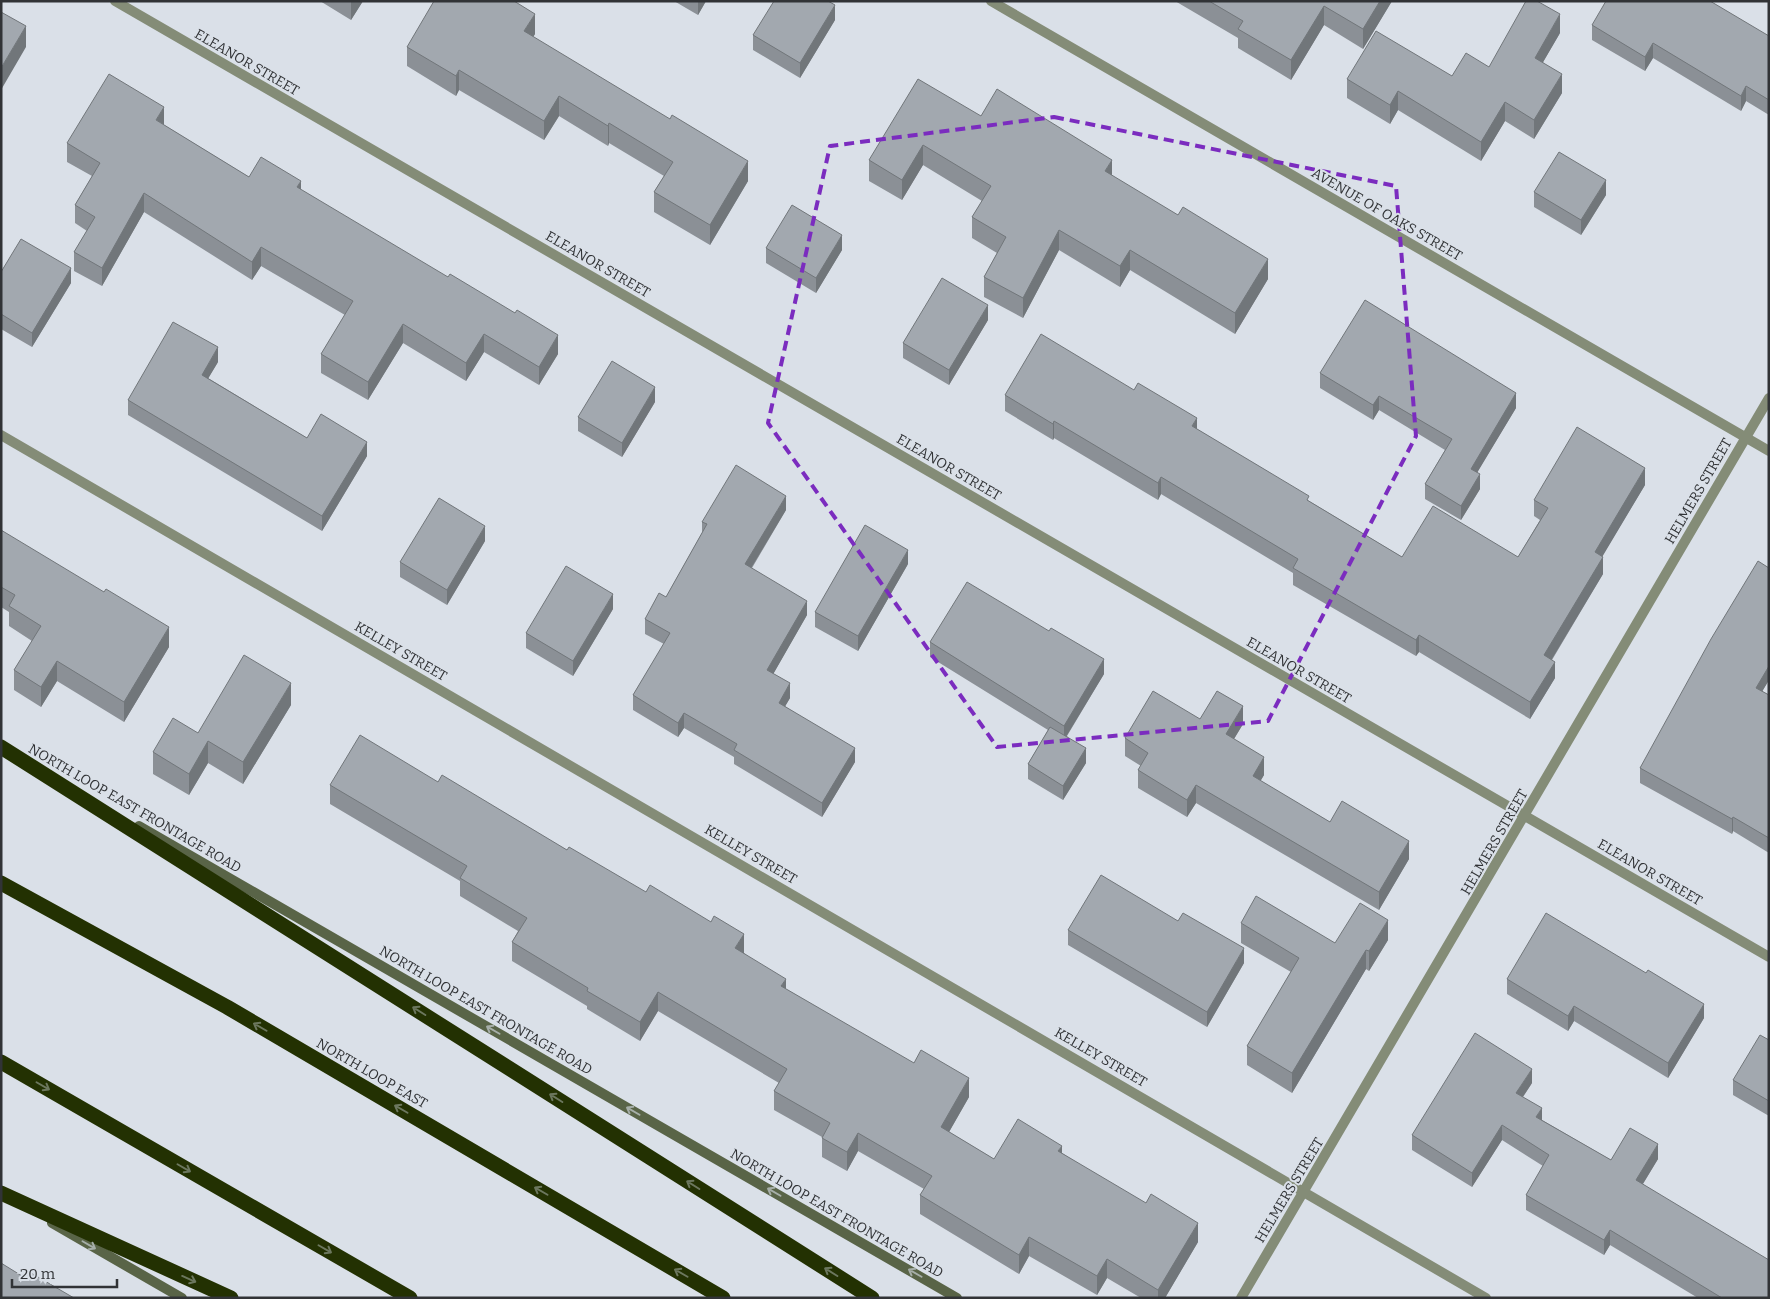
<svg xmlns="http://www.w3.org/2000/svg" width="1770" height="1299" font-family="Bitter,serif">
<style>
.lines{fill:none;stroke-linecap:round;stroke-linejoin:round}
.street{stroke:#848c77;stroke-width:10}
.secondary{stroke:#596447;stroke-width:10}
.highway{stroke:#233102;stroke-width:15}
.wall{fill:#8b9096}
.shaded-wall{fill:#71767a}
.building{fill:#a2a8af;stroke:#71767a}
.oneway{stroke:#6c775e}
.oneway2{stroke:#a6aea8}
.marked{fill:none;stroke:#7b2cbf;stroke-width:4;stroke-dasharray:10 6;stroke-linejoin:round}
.labels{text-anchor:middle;stroke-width:4;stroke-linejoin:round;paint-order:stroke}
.street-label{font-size:14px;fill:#313336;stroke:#dae0e8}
</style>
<rect width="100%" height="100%" fill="#dae0e8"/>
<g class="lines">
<!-- street -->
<path class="street" d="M115,1L1769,957
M991,1L1769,451
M1,435L1486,1298
M1241,1298L1769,398"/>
<!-- secondary -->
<path class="secondary" d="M139,826L957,1298
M52,1223L182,1298"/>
<!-- highway -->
<path class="highway" d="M1,747L872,1298
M1,883L227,1007L723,1298
M1,1062L410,1298
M1,1193L231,1298"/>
</g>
<!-- wall -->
<path class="wall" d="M320,1H363L351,20Z
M674,1H706L698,15Z
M1175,1H1392L1363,49L1324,25L1291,80L1238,48V38Z
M835,20L800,78L753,50V35Z
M1592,25L1769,36V115L1746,101L1741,111L1653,58L1645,71L1592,40Z
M1560,33L1543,62L1562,93L1534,139L1505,121L1481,161L1398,110L1390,124L1347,98V79L1452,76L1489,67Z
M535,34L533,37L748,181L710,245L654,212V192L664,176L609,143L608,146L559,116L544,140L459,90L456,96L407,66V47Z
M981,116L1112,176L1268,279L1235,334L1130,270L1120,287L1059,250L1023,318L984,297V277L997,253L972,238V217L982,201L923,165L902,200L869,181V160Z
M164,125L249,177L301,190L558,354L539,385L484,352L466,381L403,343L368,400L321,373V354L345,315L261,266L252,280L144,212L102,286L74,271V252L87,231L75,223V205L92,176L67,162V143Z
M1534,192L1606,195L1581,235L1534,207Z
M766,248L842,250L816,293L766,263Z
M1,272L71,283L32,347L1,329Z
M988,320L949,385L903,358V343Z
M218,362L208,378L307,438L367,456L322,531L128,415V400Z
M1320,373L1516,408L1477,472L1480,489L1461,520L1425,499V484L1445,450L1379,410L1373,420L1320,388Z
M1005,395L1197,429L1309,501L1402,557H1518L1540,520L1534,516V500L1645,485L1602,556L1603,574L1552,660L1555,678L1530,719L1419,652L1416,656L1293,585V573L1161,494L1158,500L1054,438L1053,440L1005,411Z
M655,402L622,457L578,431V417Z
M786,510L752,568L807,615L773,674L790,698L785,706L855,762L822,817L734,764V757L684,728L678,737L633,710V695L664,644L645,634V619L666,597L702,533V522Z
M1,530L169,647L124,722L57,681L41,707L14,690V670L32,641L9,626V612L1,607Z
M485,541L447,605L400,577V562Z
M908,564L858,651L815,627V612Z
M1769,568V680L1762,691L1769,695V853L1733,831L1732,834L1640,783V768Z
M613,609L573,676L526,648V633Z
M1049,631L1104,674L1067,736L1086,763L1063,800L1028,779V764L1048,730L930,657V642Z
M291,705L243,784L208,763L189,795L153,774V752L198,733Z
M1200,719L1243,724L1234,739L1264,775L1260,781L1330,822L1409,859L1379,910L1196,803L1187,817L1138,788V770L1141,766L1125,756V738Z
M438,782L567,850L744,953L786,989L969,1097L949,1132L994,1159L1062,1153L1198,1242L1165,1298H1141L1107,1278L1097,1295L1029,1256L1019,1274L920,1214V1195L924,1189L858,1151L847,1171L822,1157V1137L774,1110V1091L779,1083L658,1011L640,1041L587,1009V1006L512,961V942L518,931L460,896V881L330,804V785Z
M1241,923L1335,943L1388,940L1369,971L1366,969L1292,1093L1247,1065V1046L1291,972L1241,943Z
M1068,930L1244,963L1207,1027L1068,945Z
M1507,979L1704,1018L1668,1078L1574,1021L1568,1031L1507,994Z
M1769,1040V1116L1733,1095V1080Z
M1532,1083L1523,1097L1542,1120L1611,1160L1658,1159L1643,1184L1769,1298H1698L1610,1245L1604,1255L1526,1210V1195L1543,1166L1502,1140L1472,1187L1412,1150V1135Z"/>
<!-- shaded-wall -->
<path class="shaded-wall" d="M351,1H363L351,20Z
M698,1H706L698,15Z
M1380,1H1392L1363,49V29Z
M835,5V20L800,78V63Z
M1324,6V25L1291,80V60Z
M535,14V34L524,51V31Z
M1560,14V33L1535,76V58Z
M26,26V47L1,90V68Z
M1653,43V58L1645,71V57Z
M459,70V90L456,96V76Z
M1562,74V93L1534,139V120Z
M1746,86V101L1741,111V96Z
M1398,91V110L1390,124V105Z
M559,96V116L544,140V121Z
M1505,102V121L1481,161V142Z
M164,107V125L156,120Z
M609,123V143L608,146V126Z
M923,145V165L902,200V180Z
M1112,160V180L1105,171Z
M748,161V181L710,245V225Z
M1606,180V195L1581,235V220Z
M301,181V200L297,187Z
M144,193V212L102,286V268Z
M1059,230V250L1023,318V298Z
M842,235V250L816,293V278Z
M261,247V266L252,280V262Z
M1130,250V270L1120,287V266Z
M1268,259V279L1235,334V313Z
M71,268V283L32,347V333Z
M988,305V320L949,385V370Z
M403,324V343L368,400V382Z
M484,334V352L466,381V363Z
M558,335V354L539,385V367Z
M218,347V362L202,389V375Z
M655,387V402L622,457V443Z
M1516,393V408L1471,483V469Z
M1379,396V410L1373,420V405Z
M1197,418V435L1192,426Z
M1054,421V438L1053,440V424Z
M367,442V456L322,531V516Z
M1645,468V485L1595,569V552Z
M1480,474V489L1461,520V506Z
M1161,477V494L1158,500V483Z
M786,496V510L745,578V564Z
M485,526V541L447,605V590Z
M908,550V564L858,651V636Z
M1603,557V574L1544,672V655Z
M613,594V609L573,676V661Z
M807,601V615L767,685V670Z
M169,627V647L124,722V702Z
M1419,635V652L1416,656V640Z
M1104,659V674L1064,740V726Z
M57,661V681L41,707V687Z
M1555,662V678L1530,719V702Z
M1769,666V680L1756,702V688Z
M291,683V705L243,784V762Z
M790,683V698L779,717V703Z
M1243,706V724L1226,752V734Z
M684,713V728L678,737V723Z
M208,741V763L189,795V774Z
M855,748V762L822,817V803Z
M1086,748V763L1063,800V786Z
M1264,757V775L1253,794V776Z
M1196,785V803L1187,817V800Z
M1733,817V831L1732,834V819Z
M1409,841V859L1379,910V892Z
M1388,920V940L1369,971V951Z
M744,934V953L735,967V948Z
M1244,948V963L1207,1027V1012Z
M1366,950V969L1292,1093V1073Z
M786,979V997L781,986Z
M658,992V1011L640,1041V1022Z
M1704,1004V1018L1668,1078V1063Z
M1574,1006V1021L1568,1031V1016Z
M1532,1069V1083L1516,1107V1093Z
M969,1078V1097L941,1146V1127Z
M1542,1108V1123L1536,1117Z
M1502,1125V1140L1472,1187V1173Z
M858,1133V1151L847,1171V1152Z
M1658,1144V1159L1636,1195V1180Z
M1062,1146V1164L1058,1151Z
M1198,1223V1242L1165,1298H1158V1290Z
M1610,1230V1245L1604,1255V1240Z
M1029,1237V1256L1019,1274V1255Z
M1107,1259V1278L1097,1295V1276Z"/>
<!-- building -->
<path class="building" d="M434,1H514L535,14L524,31L670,119L672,115L748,161L710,225L654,192L673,162L609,123L608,126L559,96L544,121L459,70L456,76L407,47Z
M774,1H828L835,5L800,63L753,35Z
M1209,1H1380L1363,29L1324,6L1291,60L1238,29L1243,21Z
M1526,1H1537L1560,14L1535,58L1562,74L1534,120L1505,102L1481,142L1398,91L1390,105L1347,79L1376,31L1452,76L1466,53L1489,67Z
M1606,1H1710L1769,36V100L1746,86L1741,96L1653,43L1645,57L1592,25Z
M1,12L26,26L1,68Z
M109,74L164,107L156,120L249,177L261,157L301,181L297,187L448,277L450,274L515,313L517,310L558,335L539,367L484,334L466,363L403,324L368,382L321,354L353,301L261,247L252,262L144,193L102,268L74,252L95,217L75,205L100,163L67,143Z
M918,79L981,116L997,89L1112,160L1105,171L1178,215L1183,207L1268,259L1235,313L1130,250L1120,266L1059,230L1023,298L984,277L1006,237L972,217L991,186L923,145L902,180L869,160Z
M1559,152L1606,180L1581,220L1534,192Z
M792,205L842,235L816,278L766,248Z
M21,239L71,268L32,333L1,314V272Z
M942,278L988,305L949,370L903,343Z
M1365,300L1516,393L1471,469L1480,474L1461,506L1425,484L1452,439L1379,396L1373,405L1320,373Z
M173,322L218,347L202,375L307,438L321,414L367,442L322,516L128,400Z
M1041,334L1134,390L1138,383L1197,418L1192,426L1309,496L1307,500L1402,557L1433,506L1518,557L1548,508L1534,500L1577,427L1645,468L1595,552L1603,557L1544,655L1555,662L1530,702L1419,635L1416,640L1293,568L1298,559L1161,477L1158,483L1054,421L1053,424L1005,395Z
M612,361L655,387L622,443L578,417Z
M736,465L786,496L745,564L807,601L767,670L790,683L779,703L855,748L822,803L734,750L737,744L684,713L678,723L633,695L670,633L645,619L659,593L666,597L707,524L702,522Z
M439,498L485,526L447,590L400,562Z
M865,525L908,550L858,636L815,612Z
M1,530L104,592L106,589L169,627L124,702L57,661L41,687L14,670L41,626L9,606L15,595L1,587Z
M1758,561L1769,568V666L1756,688L1769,695V838L1733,817L1732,819L1640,768L1711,639Z
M566,566L613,594L573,661L526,633Z
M967,582L1049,631L1051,628L1104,659L1064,726L930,642Z
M244,655L291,683L243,762L208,741L189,774L153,752L173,718L198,733Z
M1153,691L1200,719L1217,691L1243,706L1226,734L1264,757L1253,776L1330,822L1342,801L1409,841L1379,892L1196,785L1187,800L1138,770L1148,753L1125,738Z
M1050,727L1086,748L1063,786L1028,764Z
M360,735L438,782L442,775L567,850L569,847L646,892L650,885L711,922L714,916L744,934L735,948L786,979L781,986L914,1063L921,1050L969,1078L941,1127L994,1159L1018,1119L1062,1146L1058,1151L1146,1203L1151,1194L1198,1223L1158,1290L1107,1259L1097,1276L1029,1237L1019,1255L920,1195L932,1176L858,1133L847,1152L822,1138L830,1123L774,1091L787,1069L658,992L640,1022L587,991L588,988L512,942L527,918L460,878L467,866L330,785Z
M1101,875L1178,921L1183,913L1244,948L1207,1012L1068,930Z
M1256,896L1335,943L1360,903L1388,920L1369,951L1366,950L1292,1073L1247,1046L1299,958L1241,923Z
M1546,913L1646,973L1648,970L1704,1004L1668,1063L1574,1006L1568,1016L1507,979Z
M1475,1033L1532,1069L1516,1093L1542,1108L1536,1117L1611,1160L1630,1128L1658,1144L1636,1180L1769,1260V1298H1722L1610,1230L1604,1240L1526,1195L1549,1155L1502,1125L1472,1173L1412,1135Z
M1760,1035L1769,1040V1101L1733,1080Z
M1,1263L22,1276L26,1270L74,1298H1Z"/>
<!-- one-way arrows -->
<defs><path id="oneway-shaft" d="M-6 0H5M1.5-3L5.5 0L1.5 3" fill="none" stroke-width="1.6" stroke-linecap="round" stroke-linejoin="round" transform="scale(1.25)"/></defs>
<g class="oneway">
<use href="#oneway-shaft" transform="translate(419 1011) rotate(-148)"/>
<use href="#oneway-shaft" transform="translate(260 1027) rotate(-150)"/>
<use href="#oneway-shaft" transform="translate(43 1086) rotate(30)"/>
<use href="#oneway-shaft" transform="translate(556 1098) rotate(-148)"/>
<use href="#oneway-shaft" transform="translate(401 1109) rotate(-150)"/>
<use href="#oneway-shaft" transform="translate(184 1168) rotate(30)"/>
<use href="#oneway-shaft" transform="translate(693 1185) rotate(-148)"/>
<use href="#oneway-shaft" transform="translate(541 1191) rotate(-150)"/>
<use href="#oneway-shaft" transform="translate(325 1249) rotate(30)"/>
<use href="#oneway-shaft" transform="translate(831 1272) rotate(-148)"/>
<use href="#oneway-shaft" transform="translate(681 1273) rotate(-150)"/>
<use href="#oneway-shaft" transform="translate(189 1279) rotate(24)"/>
</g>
<g class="oneway2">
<use href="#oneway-shaft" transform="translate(493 1030) rotate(-150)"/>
<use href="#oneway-shaft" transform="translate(633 1111) rotate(-150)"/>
<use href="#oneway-shaft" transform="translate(774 1192) rotate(-150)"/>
<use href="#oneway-shaft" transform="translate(89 1245) rotate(30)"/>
<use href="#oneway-shaft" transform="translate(915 1273) rotate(-150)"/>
</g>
<!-- marked area -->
<path class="marked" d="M1054,117L1396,186L1416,436L1268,721L997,747L768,423L830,146Z"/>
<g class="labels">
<!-- street labels -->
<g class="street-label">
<text transform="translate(247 62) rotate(30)" y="5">ELEANOR STREET</text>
<text transform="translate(1387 214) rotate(30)" y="5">AVENUE OF OAKS STREET</text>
<text transform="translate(598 264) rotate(30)" y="5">ELEANOR STREET</text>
<text transform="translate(949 467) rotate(30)" y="5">ELEANOR STREET</text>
<text transform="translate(1698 491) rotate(-60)" y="5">HELMERS STREET</text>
<text transform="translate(401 651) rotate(30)" y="5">KELLEY STREET</text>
<text transform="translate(1299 670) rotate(30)" y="5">ELEANOR STREET</text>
<text transform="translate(135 808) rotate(30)" y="5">NORTH LOOP EAST FRONTAGE ROAD</text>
<text transform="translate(1494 842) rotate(-60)" y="5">HELMERS STREET</text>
<text transform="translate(751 854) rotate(30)" y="5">KELLEY STREET</text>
<text transform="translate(1650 872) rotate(30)" y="5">ELEANOR STREET</text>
<text transform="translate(486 1010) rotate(30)" y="5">NORTH LOOP EAST FRONTAGE ROAD</text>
<text transform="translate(1101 1057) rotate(30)" y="5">KELLEY STREET</text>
<text transform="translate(372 1073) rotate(30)" y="5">NORTH LOOP EAST</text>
<text transform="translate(1289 1190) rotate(-59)" y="5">HELMERS STREET</text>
<text transform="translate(837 1213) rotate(30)" y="5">NORTH LOOP EAST FRONTAGE ROAD</text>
</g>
</g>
<!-- border -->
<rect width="1770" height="1299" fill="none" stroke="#313336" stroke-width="5"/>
<!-- scale -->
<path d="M12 1279v8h105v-8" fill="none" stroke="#313336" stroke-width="2.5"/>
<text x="20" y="1279" font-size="15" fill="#313336" stroke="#dae0e8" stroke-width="4" paint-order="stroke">20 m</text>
</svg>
